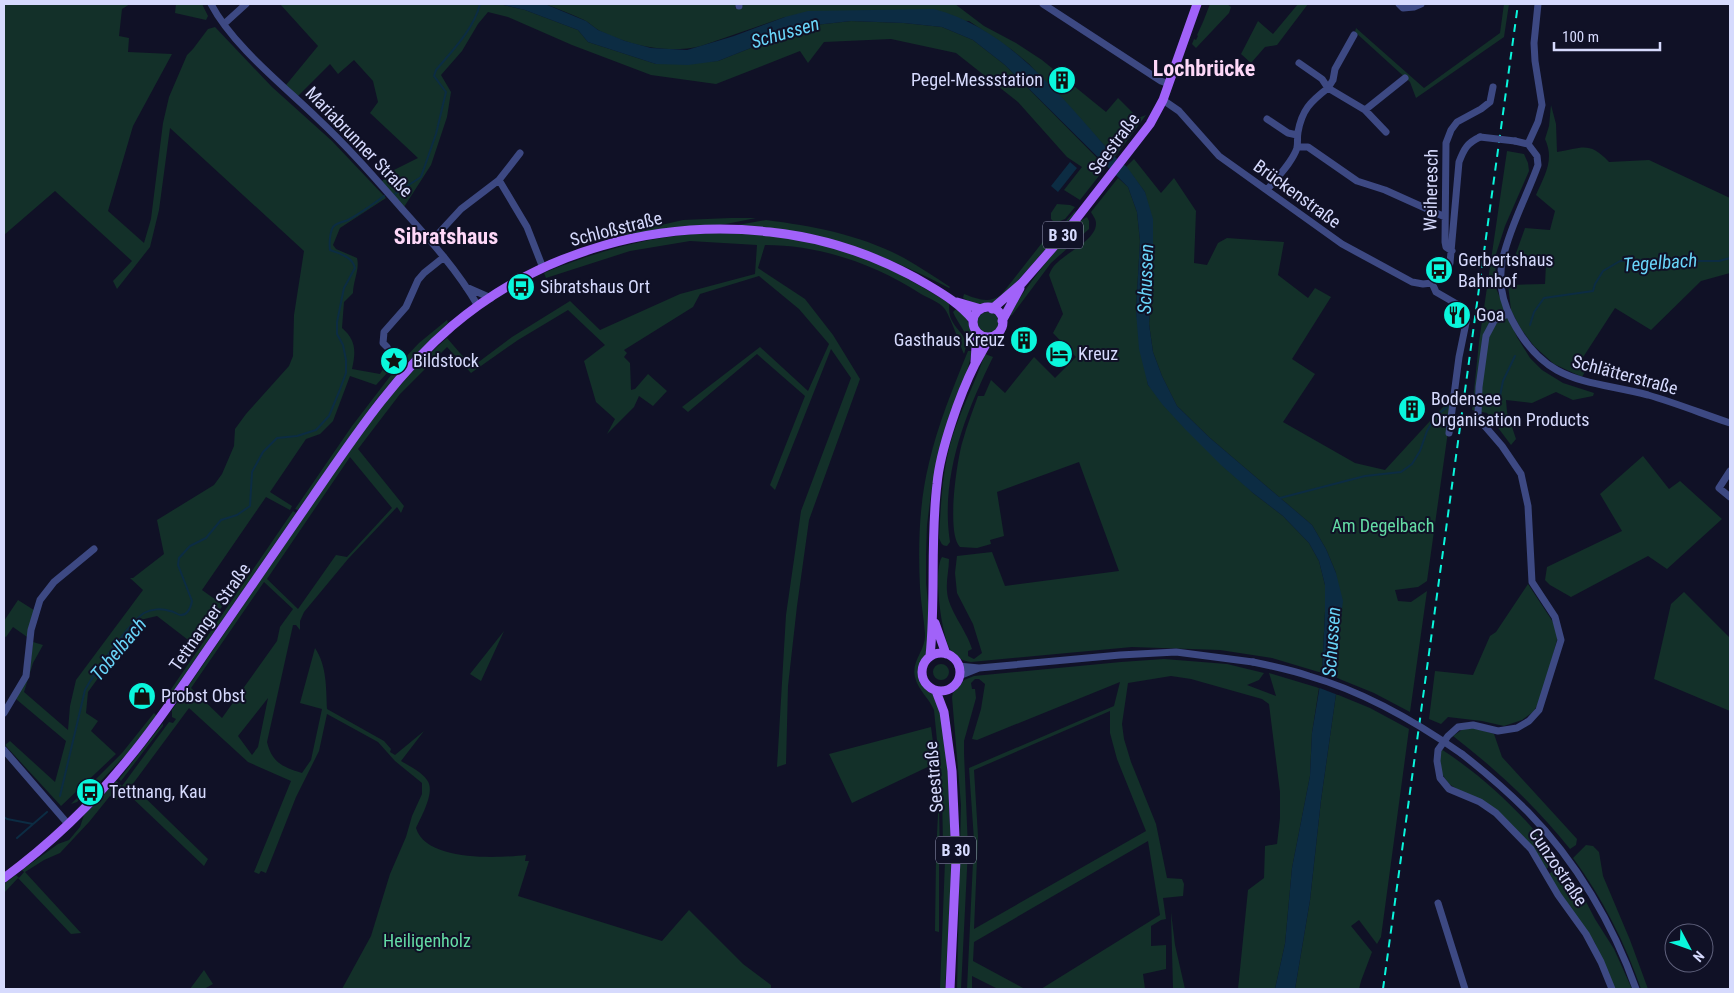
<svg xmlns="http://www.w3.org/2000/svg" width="1734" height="993" font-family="'Roboto Condensed',sans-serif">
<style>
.green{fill:#133029;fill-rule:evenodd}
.water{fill:#0c2c43}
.pier{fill:#101126}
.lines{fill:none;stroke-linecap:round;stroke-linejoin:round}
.stream{stroke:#0c2c43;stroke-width:2}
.minor{stroke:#3d4983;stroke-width:7}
.major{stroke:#a162f9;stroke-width:9}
.rail{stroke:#0af6dc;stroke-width:2;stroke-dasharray:8 6;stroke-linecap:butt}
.minor-bridge{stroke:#3d4983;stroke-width:7}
.labels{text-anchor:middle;stroke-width:4;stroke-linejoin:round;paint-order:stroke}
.shield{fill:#101126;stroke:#9b9ebc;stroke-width:1}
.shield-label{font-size:16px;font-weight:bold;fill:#d6dafd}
.poi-label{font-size:18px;fill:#d6dafd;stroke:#101126;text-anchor:start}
.street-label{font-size:18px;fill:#d6dafd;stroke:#101126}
.park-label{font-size:18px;fill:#64dca5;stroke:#101126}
.water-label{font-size:19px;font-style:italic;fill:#69d5f9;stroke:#101126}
.district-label{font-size:22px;font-weight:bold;fill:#fed8f8;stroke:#101126}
</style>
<rect width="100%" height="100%" fill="#101126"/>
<!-- green -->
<path class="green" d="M4,4H130L122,9L119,36L129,38L128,52L172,54L133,126L108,211L144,243L151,219L163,123L169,97L187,55L193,49L208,29L215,27L272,87L332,141L386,198L340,228L333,245L336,249L357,258C360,269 353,281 353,293L344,302L342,328C356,340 356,351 352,369L380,374L393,354L400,359L376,385L350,376L333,421L320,434L306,439L270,492L292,506L290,510L266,497L202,590L223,605L196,646L157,616L140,620L88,692L86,713L98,721L91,731L116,754L61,806L5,745L10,741L55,782L66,741L16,699L31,659L33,642L43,645L33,663L24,692L68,730L70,706L76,680L143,590L130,578H133L164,554L157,520L214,485L222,474L234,446L235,429L246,414L289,366L293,356L294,315L304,251L170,128L159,210L150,247L117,289L113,281L132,261L55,191L4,235Z
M176,4H202L208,16L206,20L175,13Z
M280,4H499L525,10L578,30L588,42L656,64L718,61L806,26L851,21L904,23L942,27L973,40L1005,65L1106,167L1080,200L1064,190L1082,167L1067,157L1018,102L956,53L891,39L824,42L808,63L800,51L716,84L651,75L572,45L508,17L488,12L478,24L462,51L441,75L451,92L447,117L431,165L404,207L381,182L394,170L418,158L370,113L378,102L373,81L354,60L338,74L330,64L298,96L286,85L318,46Z
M545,4H736L735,8L741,9L743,4H955L984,26L1016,43L1042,60L1106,112L1118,98L1138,118L1146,115L1115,157L1029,64L1012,50L969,21L785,17L701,46C667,54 631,46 600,31C594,28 590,23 584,20C572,14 558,9 545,4Z
M1210,4H1227L1231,7L1229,13L1196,48L1192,44L1194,39L1196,40L1198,36L1197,35L1203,22Z
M1298,4H1308L1277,45L1265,47L1251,63L1241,54L1258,21L1273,34Z
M1504,4H1509L1504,37L1416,98L1410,82L1355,32L1356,28L1424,88L1500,33Z
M1551,105L1556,124L1557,152C1583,148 1589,141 1609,162L1649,160L1730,198V273L1701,281L1651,330L1615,308L1578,365L1586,370L1582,377L1554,364L1534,346L1521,329L1511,310L1508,285L1545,284L1546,264L1515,256L1525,228L1550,230L1555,211L1536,195C1544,176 1555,160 1545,139L1549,126Z
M1507,151L1524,154L1528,163L1529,171L1505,226L1496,254L1495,286L1517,337L1530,358L1542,370L1563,383L1594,393L1593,396L1573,400L1556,392L1532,403L1506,400L1507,412L1516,439L1511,445L1487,413L1472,410L1479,342Z
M1134,159L1161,193L1174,178L1196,211L1194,263L1207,265L1218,243L1227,238L1284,242L1278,275L1308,298L1315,288L1331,297L1292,359L1315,374L1283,422L1355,463L1385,470L1453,396L1427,581L1418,587L1395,590L1398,601L1411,602L1427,591L1410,712L1374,693L1337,678L1336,573L1326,549L1312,525L1210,438L1177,406L1162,376L1153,352L1149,324L1153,257L1145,192L1126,167Z
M1118,178L1128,187L1137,212L1140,241L1136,311L1148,385L1253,493L1283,516L1309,543L1319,561L1325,585V612L1322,673L1272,658L1220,650L1132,647L971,662C963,661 955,657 951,651C941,636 933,570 942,557L949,559C949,570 946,580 947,591C948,610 966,629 972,649L968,651V656L974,659L982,653L973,624L957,593L955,573L957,556L992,552L1005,586L1119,571L1079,462L997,492L1004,536L990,540L991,544L977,548L960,547C946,534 957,458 963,440C967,425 973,410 978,396H984L991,380L1005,393L1034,357L1055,378L1076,357L1053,333L1063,314L1049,275C1051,270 1053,266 1058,262C1068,252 1097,239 1096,223C1096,219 1093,216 1091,212Z
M1057,204L1070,205L1075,207L1065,219L1055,223L1051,219V213Z
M1075,211L1076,212C1058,234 1040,256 1021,277C1013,286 1004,298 993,303C983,307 972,303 963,298L964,294C977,299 989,304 1001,295L1049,234L1066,221Z
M1087,217L1089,221V229L1051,263L1012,315L1009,316C1029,280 1056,251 1082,220Z
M731,218H756L726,224L663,229L624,236L622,234L683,220Z
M766,220C813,226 861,235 904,258C920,267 935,277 950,287L949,288C877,251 819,230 738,225Z
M709,233C750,233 794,236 835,247C874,258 914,282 949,303C949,307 949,312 950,316C955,332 971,335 964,354C960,345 950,315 944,308C939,302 928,298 921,294C875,264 820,245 765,245L758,268L805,299L833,335L860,379L809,520L797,606L788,686L786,764L777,767L786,615L801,511L851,378L831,349L775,490L770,485L805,396L757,354L688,412L682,407L760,347L808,391L829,344L799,309L759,276L700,294L693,307L624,350L627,353L624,357L630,363L631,390L635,389L648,374L667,391L653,406L639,396L634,407L607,434L615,419L596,402L584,361L605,345L568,310L518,340L471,373L447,347L400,394L358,449L404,506L401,513L397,507L348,559L304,612L300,621V630L296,625H293L267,742C272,763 283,767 302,773L311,760L322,709L300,703L315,648C327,666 326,688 327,709L384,741L391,749L390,752L395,755L424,731L401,761C409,766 422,772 427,780C436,791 421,817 416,828C426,862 499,858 526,855L525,861H529L518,896L662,941L689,910L743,964L771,985V989H342L371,936L390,874L406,837L412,816L422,794V783L395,761L378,742L327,714L319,751L296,797L266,873L261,871L259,874L254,872L291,781L248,762L189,708L132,785L208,859L204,866L126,792L116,800L110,796L89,822L60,853L44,860L25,872L81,933L71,934L18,878L4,893V884L16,875L19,878L24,872L22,870L58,844L69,840L80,827L84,815L116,781L122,786L169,722L173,723L176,719L172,717V710C218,643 263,576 309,509C351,448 391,387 447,338L472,367L512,337L570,301L600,330L680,294L755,274L757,245L690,241L630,251L546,278L544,273L551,270C605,249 651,236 709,233ZM350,457L392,508L347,557L336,555L298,609L267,579ZM264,582L293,609L280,627L277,641L222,718L191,688ZM268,698L258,747L252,755L238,736Z
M956,309C971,320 973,330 972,348L969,347C968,333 958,324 953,312Z
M977 323a11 11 0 1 1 22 0a11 11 0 1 1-22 0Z
M447,320L448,323L403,367L400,363L419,343Z
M968,351H972L967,372L937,462L931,493L927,525L926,555V583L931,631L929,651L921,662L919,674L924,686L932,693L940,710L948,771L951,854L948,856L944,853L943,845L942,792L934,710C929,698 918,690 915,677C911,661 926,650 925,634C924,619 921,604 920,588C918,547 919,503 929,463C938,424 953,388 968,351Z
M985,354L993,357C965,414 940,477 950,542L947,546C942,546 941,543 939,538C941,504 942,471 952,438C961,409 975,383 985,354Z
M398,366L401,370L376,400L298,510L295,509L352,426Z
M1643,456L1669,489L1680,481L1722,519L1667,569L1648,556L1571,597L1550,585L1545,580L1547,567L1622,531L1600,494Z
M293,511L296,513L166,702L163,701Z
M1528,584L1553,622L1558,636L1541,700L1533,712L1522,720L1504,726L1482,721L1448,717L1441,724L1429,719L1435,671L1473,675L1490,636L1496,632Z
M1684,592L1730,638V711L1654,679L1671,604Z
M18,600L37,612L30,639L13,627L6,637L4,636V621Z
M504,631L481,681L470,674Z
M1164,659L1227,664L1264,673L1259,680L1247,685L1276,696L1269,673L1319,688L1312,733L1310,776L1292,868L1285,944L1275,989H1238L1248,890L1264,878L1265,846L1277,844L1280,818V792L1269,704L1262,699L1191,679L1171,676L1128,683L1122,724L1124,739L1131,762L1156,824L1167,878L1182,879L1184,884L1183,896L1163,898L1166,919L1161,920L1151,926V946L1166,945V969L1143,974L1145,989H1041L1160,915L1148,841L974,942L973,961L1025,989H998L972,976V989H967L974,840L969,768L1114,706L1120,682L977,740L972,739L981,709L985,684L979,679H975L971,683L972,689H975L976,698L964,741V753L968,849L961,989H957L961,805L952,697L953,693L964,680L974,676L1121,662ZM1110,711V733L1117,759L1146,831L974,929L978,836L974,770Z
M933 672a8 8 0 1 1 16 0a8 8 0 1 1-16 0Z
M1336,694L1370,708L1409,729L1381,937L1377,944L1359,920L1351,926L1372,952L1361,981L1359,989H1295L1310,900L1321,800Z
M154,713L157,716L135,745L100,782L97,781L77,802L71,804L122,753Z
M163,723V726L121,781L119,779Z
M931,727C937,770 941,812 939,855L936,854L938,814L936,763L852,803L829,754Z
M1475,728L1494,734L1502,757L1577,839L1576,845L1570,849C1535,805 1497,770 1453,736L1463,729Z
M1441,749C1487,779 1525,816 1558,859L1545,870L1512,825L1449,784L1442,774L1439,761Z
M1586,845L1593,846L1599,852L1603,876L1630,940L1648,989H1641C1625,943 1602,897 1573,858Z
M936,859L939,860V932L935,931Z
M945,861L952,863L945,989H940Z
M1560,864L1581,892L1595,919L1614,949L1632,989H1615L1595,943L1548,875Z
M1171,912L1175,945L1185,989H1173Z
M204,970L213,984L204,989H190Z"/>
<!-- water -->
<path class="water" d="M500,4H545L586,21L598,30L625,41L651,48L687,50L734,36L785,17L808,11L934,9C1011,29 1063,100 1115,157L1127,167L1145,192L1153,219V257L1149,324L1153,352L1162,376L1177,406L1210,438L1312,525L1326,549L1336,573L1343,601L1337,651L1336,694L1321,800L1310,900L1295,989H1275L1285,944L1292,868L1310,776L1312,733L1322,673L1325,612V585L1319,561L1309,543L1283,516L1253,493L1221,465L1185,429L1162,404L1148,385L1139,349L1136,311L1140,241L1137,212L1128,187L1005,65L973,40L942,27L904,23L851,21L806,26L718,61L688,65L656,64L588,42L578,30L525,10Z
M1070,162L1077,168L1058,192L1051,186Z"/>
<!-- pier -->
<path class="pier" d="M1319,672L1339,679L1338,695L1317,687Z"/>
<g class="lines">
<!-- stream -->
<path class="stream" d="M395,194L421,177L436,134L446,92L434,76L436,70C452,51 474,29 480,4
M1530,325L1534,312L1544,298L1593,291L1595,284L1603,271L1620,261L1674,259L1683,261H1719L1730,258
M1500,396L1503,381L1515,356
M1280,498L1365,476L1401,472L1412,464L1420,451L1427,431L1435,417L1447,407
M60,796L85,690C95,672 128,624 144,613C151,609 162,608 170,611C174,611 177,615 181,615C188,615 191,606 192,601L178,565L179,558L190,546L206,538L221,520L237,515L250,506L252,472L263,452L277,438L297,436L316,430L329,416L339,392L346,373V360L343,345L337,334V322L344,288L355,268C352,256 340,254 330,250C329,244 330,232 333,227C336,223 343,222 348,220C361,213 372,205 384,196
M4,817L7,819L33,824
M17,838L47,812"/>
<!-- minor -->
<path class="minor" d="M211,4C233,46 283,85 317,118C348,147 375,178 403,210C430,240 458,271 478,306
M1043,4L1161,81L1169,84
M1399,4L1403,8L1414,7L1421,4
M739,6V4
M224,24L246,4
M1299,63L1322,79L1328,88L1333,80L1335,69L1354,35
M1163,100L1179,111L1219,156L1342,244L1412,282L1423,284L1432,283L1444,274L1450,263L1459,162C1464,149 1467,143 1480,137
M1365,110L1405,78
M1267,119L1288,133L1297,135
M1515,141L1528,144
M1528,144L1537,156L1538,165C1527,196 1510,226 1503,258C1498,279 1502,301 1512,320C1546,385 1585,379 1648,395C1676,403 1703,414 1730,423
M1528,144L1538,122L1542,105L1535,61L1534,43L1538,4
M1297,147H1308L1357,181L1385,190L1445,217
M499,180L527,227L543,268
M1267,190C1277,177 1292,163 1297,148C1298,143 1297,137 1298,132C1302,110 1310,102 1328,88L1365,110L1386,132
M430,240L437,235L461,209L499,180L520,153
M1452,251L1446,247L1445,242L1446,143L1451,130L1457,122L1481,109L1490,102L1493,87
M1432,283L1436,292L1462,307L1466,311L1467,318L1459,357L1449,433
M466,287L491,298
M1509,314L1503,316L1494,321L1486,336L1479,387L1478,415L1483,424L1502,446L1521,474L1528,506L1532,582L1555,617L1561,640L1539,710L1529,721L1517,728L1498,731L1473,725L1458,727L1448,736L1438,750L1437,761L1440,778L1449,789L1480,802L1496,813L1531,849L1558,895L1586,934L1601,962L1612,989
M387,347L383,343L384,332L406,307L418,280L424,273L444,257
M1730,471L1719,488L1730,497
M958,666L979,668L1120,655L1176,652L1253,662
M959,676L979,668
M4,713L26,676L31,630L40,600L54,582L94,549
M4,750L68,824
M1462,754C1485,772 1507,791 1528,812C1576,861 1613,924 1636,989
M1438,903L1465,989"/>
<!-- major -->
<path class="major" d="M957,302L981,309
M973 322a15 15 0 1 1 30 0a15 15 0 1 1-30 0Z
M992,309L1022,283L1063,236L1150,124L1163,100L1197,4
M1002,321L1020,288
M975,362L977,332
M935,623L946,654
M922 672a19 19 0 1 1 38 0a19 19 0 1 1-38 0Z
M930,656C936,599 930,541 937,484C940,450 960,394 975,364C980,355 985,346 990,337
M936,691L944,712L952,771L956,859L950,989
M4,878C50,844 93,803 129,758C159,722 185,682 212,643C246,594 280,544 314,495C356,434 396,374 452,326C540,251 657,219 770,232C827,238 879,256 928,285C945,295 961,305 973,320"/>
<!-- rail -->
<path class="rail" d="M1383,989L1518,4"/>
<!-- minor-bridge -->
<path class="minor-bridge" d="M1480,137L1515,141
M1253,662C1272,666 1291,670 1309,676C1365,692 1415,721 1462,754"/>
</g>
<!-- icons -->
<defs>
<g id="building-disc" transform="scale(1.4375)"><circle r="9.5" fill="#0af6dc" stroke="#101126"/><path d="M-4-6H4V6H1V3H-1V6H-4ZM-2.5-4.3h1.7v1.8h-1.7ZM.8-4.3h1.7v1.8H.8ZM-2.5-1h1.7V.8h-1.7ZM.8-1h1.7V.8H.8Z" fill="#111"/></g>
<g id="bus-disc" transform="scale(1.4375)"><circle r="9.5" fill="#0af6dc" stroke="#101126"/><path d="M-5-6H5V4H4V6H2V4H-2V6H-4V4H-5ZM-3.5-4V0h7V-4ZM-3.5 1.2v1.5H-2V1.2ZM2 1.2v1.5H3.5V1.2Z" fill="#111"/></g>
<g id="restaurant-disc" transform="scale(1.4375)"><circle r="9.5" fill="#0af6dc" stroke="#101126"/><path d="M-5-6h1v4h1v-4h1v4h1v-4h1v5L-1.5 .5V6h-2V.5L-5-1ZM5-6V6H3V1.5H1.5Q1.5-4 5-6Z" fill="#111"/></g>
<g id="hotel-disc" transform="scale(1.4375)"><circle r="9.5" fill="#0af6dc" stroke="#101126"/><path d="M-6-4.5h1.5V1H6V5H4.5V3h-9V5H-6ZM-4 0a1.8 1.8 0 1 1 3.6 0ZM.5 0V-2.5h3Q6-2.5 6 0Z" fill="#111"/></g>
<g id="sight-disc" transform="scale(1.4375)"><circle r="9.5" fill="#0af6dc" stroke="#101126"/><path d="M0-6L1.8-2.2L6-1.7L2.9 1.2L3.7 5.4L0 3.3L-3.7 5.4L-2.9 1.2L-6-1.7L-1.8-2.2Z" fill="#111"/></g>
<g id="shop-disc" transform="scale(1.4375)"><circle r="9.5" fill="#0af6dc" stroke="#101126"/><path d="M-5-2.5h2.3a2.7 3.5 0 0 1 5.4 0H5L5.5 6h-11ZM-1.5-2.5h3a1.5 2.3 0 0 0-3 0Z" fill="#111"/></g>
</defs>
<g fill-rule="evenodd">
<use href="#building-disc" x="1062" y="80"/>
<use href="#bus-disc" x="1439" y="270"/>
<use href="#bus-disc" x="521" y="287"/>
<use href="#restaurant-disc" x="1457" y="315"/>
<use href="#building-disc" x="1024" y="340"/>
<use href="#hotel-disc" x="1059" y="354"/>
<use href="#sight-disc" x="394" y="361"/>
<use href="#building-disc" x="1412" y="409"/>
<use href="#shop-disc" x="142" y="696"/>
<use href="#bus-disc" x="90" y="792"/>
</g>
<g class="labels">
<!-- shield labels -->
<g class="shield">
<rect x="1043" y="221.5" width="40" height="27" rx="4"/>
<rect x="936" y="836.5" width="40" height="27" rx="4"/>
</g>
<g class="shield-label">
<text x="1063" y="241">B 30</text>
<text x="956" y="856">B 30</text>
</g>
<!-- poi labels -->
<g class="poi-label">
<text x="1043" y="86" text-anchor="end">Pegel-Messstation</text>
<text x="1458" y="266">Gerbertshaus<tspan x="1458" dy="21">Bahnhof</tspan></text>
<text x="540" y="293">Sibratshaus Ort</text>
<text x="1476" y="321">Goa</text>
<text x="1005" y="346" text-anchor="end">Gasthaus Kreuz</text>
<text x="1078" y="360">Kreuz</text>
<text x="413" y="367">Bildstock</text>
<text x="1431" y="405">Bodensee<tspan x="1431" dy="21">Organisation Products</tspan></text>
<text x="161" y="702">Probst Obst</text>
<text x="109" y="798">Tettnang, Kau</text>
</g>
<!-- street labels -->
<g class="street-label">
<text transform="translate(359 142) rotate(46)" y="6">Mariabrunner Straße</text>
<text transform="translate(1114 144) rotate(-53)" y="6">Seestraße</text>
<text transform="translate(1431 190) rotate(-89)" y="6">Weiheresch</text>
<text transform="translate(1297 194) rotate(36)" y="6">Brückenstraße</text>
<text transform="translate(616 229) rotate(-14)" y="6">Schloßstraße</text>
<text transform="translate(1625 375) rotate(15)" y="6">Schlätterstraße</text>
<text transform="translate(210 617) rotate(-55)" y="6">Tettnanger Straße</text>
<text transform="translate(934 777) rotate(-95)" y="6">Seestraße</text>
<text transform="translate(1558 867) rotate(56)" y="6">Cunzostraße</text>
</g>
<!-- park labels -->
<g class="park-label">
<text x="1383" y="532">Am Degelbach</text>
<text x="427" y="947">Heiligenholz</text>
</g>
<!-- water labels -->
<g class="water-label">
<text transform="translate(785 32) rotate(-16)" y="7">Schussen</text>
<text transform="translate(1660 262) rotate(-4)" y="7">Tegelbach</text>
<text transform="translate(1145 279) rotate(-88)" y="7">Schussen</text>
<text transform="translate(1331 642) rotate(-86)" y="7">Schussen</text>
<text transform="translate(118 649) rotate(-50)" y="7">Tobelbach</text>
</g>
<!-- district labels -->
<g class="district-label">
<text x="1204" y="76">Lochbrücke</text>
<text x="446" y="244">Sibratshaus</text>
</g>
</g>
<!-- border -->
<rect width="1734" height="993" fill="none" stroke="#d6dafd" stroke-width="10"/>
<!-- north arrow -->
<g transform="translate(1689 948) rotate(131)"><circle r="24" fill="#101126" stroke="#5f617c"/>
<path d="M0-4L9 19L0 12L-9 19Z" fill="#0af6dc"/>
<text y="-8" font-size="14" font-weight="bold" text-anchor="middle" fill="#d6dafd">N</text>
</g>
<!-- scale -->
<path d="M1554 42v8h106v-8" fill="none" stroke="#d6dafd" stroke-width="2.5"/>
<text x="1562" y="42" font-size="15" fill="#d6dafd" stroke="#101126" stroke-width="4" paint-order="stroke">100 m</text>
</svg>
